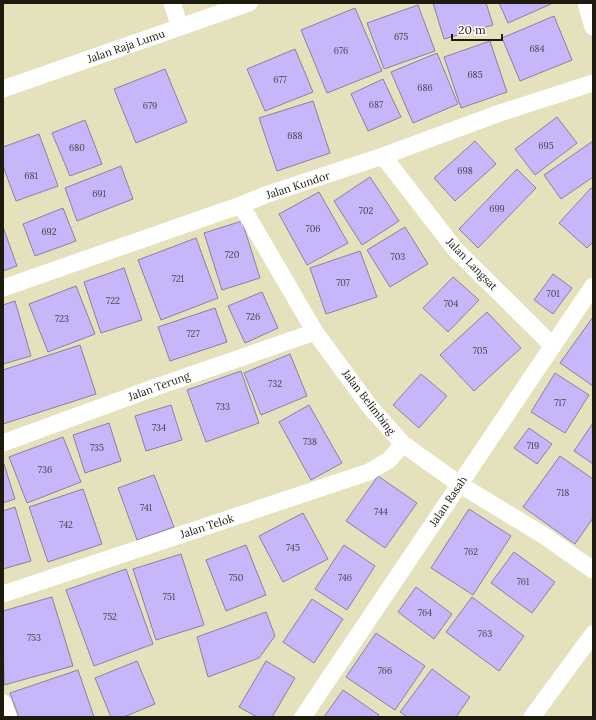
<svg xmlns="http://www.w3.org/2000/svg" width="596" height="720" font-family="Lora,serif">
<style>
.building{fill:#c7b6f9;stroke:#8881a1}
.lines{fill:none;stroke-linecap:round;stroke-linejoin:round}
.minor{stroke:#fff;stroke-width:17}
.labels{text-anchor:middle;stroke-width:3;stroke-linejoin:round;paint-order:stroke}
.number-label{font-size:9px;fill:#474248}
.street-label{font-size:11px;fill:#1c1b0d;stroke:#fff}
</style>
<rect width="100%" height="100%" fill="#e5e1bd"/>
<!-- building -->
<path class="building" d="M433,3H486L493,25L444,39Z
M499,3H550L551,4L508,23Z
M418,5L435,51L384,69L367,23Z
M355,8L382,71L327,93L301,30Z
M554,16L572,60L520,81L502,38Z
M490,41L507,92L461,108L444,57Z
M295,49L313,92L265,111L247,69Z
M437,53L458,104L413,123L391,72Z
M165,69L187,122L136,143L114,89Z
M383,79L401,117L368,131L351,94Z
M313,101L330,153L277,171L259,118Z
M557,117L577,143L535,175L515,149Z
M85,120L102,164L70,176L52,133Z
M39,134L58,186L16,201L3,166V147Z
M475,141L496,164L455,201L434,178Z
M593,141V177L561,199L544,175Z
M121,166L133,199L77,221L65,188Z
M517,169L536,188L478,248L459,229Z
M370,177L399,221L362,245L334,201Z
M591,188L593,190V242L587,248L559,223Z
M319,192L348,243L307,265L279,214Z
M63,208L76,241L35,256L23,224Z
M242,221L260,278L222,290L204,233Z
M3,227L17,266L3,271Z
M405,227L428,264L390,287L367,250Z
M196,238L218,298L161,320L138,260Z
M360,251L377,297L326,314L310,268Z
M124,268L142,320L101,333L84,282Z
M553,274L572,288L553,314L534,300Z
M453,277L479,300L448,332L423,308Z
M76,286L95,334L48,352L29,304Z
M262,292L278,328L245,343L228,306Z
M15,301L31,356L3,364V305Z
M215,308L227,342L170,361L158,327Z
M487,312L521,348L474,391L440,355Z
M593,317V386L560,363Z
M80,345L96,394L3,424V370Z
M290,354L307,396L261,415L244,373Z
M241,371L259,423L206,442L187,390Z
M555,373L589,395L565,433L531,412Z
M421,374L447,396L419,428L393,405Z
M171,405L182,440L146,451L135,416Z
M309,405L342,463L311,480L279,422Z
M109,423L121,461L85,473L73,435Z
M593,423V464L574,451Z
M529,428L552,444L537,464L514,448Z
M63,437L81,482L27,503L9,457Z
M560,456L593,479V518L575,544L523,507Z
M3,461L15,499L3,503Z
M154,475L174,527L137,540L118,488Z
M378,476L417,503L385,548L346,521Z
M83,489L102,544L48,562L29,507Z
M15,507L31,561L3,569V511Z
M469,509L511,536L473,595L431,568Z
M303,513L328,559L283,582L259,536Z
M246,545L266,595L226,611L206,560Z
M344,545L375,566L347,610L315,589Z
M514,552L555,582L532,613L491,583Z
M181,554L204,625L156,640L133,569Z
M126,569L153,644L94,666L66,590Z
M416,587L452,614L434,639L398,612Z
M52,597L73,666L4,685L3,611Z
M472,597L524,636L499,671L446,632Z
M312,599L343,619L314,663L283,642Z
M266,612L275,636L259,658L208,677L197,637Z
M376,633L425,666L395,710L346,677Z
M137,661L155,704L124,717H111L95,678Z
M266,661L295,678L272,717H257L239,707Z
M432,669L470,697L456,717H407L400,712Z
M78,670L94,717H19L10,693Z
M343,690L379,715L377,717H324Z"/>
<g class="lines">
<!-- minor -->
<path class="minor" d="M172,3L180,27
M586,3L593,27
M3,89L249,3
M383,156L455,249L553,346
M241,205L315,332L370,407L403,444L459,484L543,535L593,570
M3,288L241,205L265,195L383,156L500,113L593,83
M3,443L156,387L315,332
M3,594L369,472L389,460L403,444
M3,703L8,717
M303,717L593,286
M532,717L593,634"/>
</g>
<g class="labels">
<!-- number labels -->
<g class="number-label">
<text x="401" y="40">675</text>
<text x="537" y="52">684</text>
<text x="341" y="54">676</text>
<text x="475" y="78">685</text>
<text x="280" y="83">677</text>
<text x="425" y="91">686</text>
<text x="376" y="108">687</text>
<text x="150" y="109">679</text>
<text x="295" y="139">688</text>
<text x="546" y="149">695</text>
<text x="77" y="151">680</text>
<text x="465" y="174">698</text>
<text x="31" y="179">681</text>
<text x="99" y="197">691</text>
<text x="497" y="212">699</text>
<text x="366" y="214">702</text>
<text x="313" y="232">706</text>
<text x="49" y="235">692</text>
<text x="232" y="258">720</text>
<text x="398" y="260">703</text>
<text x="178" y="282">721</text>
<text x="343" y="286">707</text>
<text x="553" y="297">701</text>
<text x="113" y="304">722</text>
<text x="451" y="307">704</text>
<text x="253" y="320">726</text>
<text x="62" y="322">723</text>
<text x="193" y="337">727</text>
<text x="480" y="354">705</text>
<text x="275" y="387">732</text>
<text x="560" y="406">717</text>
<text x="223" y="410">733</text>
<text x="159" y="431">734</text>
<text x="310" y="445">738</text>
<text x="533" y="449">719</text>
<text x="97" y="451">735</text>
<text x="45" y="473">736</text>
<text x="563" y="496">718</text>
<text x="146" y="511">741</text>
<text x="381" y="515">744</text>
<text x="66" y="528">742</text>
<text x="293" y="551">745</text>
<text x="471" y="555">762</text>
<text x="236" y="581">750</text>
<text x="345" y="581">746</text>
<text x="523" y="585">761</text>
<text x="169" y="600">751</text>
<text x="425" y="616">764</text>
<text x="110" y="620">752</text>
<text x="485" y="637">763</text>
<text x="34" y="641">753</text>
<text x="385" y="674">766</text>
</g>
<!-- street labels -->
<g class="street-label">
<text transform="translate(126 46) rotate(-19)" y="4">Jalan Raja Lumu</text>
<text transform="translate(298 185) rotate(-18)" y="4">Jalan Kundor</text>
<text transform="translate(472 264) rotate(46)" y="4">Jalan Langsat</text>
<text transform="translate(159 386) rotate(-20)" y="4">Jalan Terung</text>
<text transform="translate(369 402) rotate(52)" y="4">Jalan Belimbing</text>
<text transform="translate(448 501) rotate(-56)" y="4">Jalan Rasah</text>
<text transform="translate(207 526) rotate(-18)" y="4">Jalan Telok</text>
</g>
</g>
<!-- border -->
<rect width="596" height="720" fill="none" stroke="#1c1b0d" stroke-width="8"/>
<!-- scale -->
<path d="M452 34v6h50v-6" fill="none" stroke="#1c1b0d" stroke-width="2"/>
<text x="458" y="34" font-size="12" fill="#1c1b0d" stroke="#ffffff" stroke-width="3" paint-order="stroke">20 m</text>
</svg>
